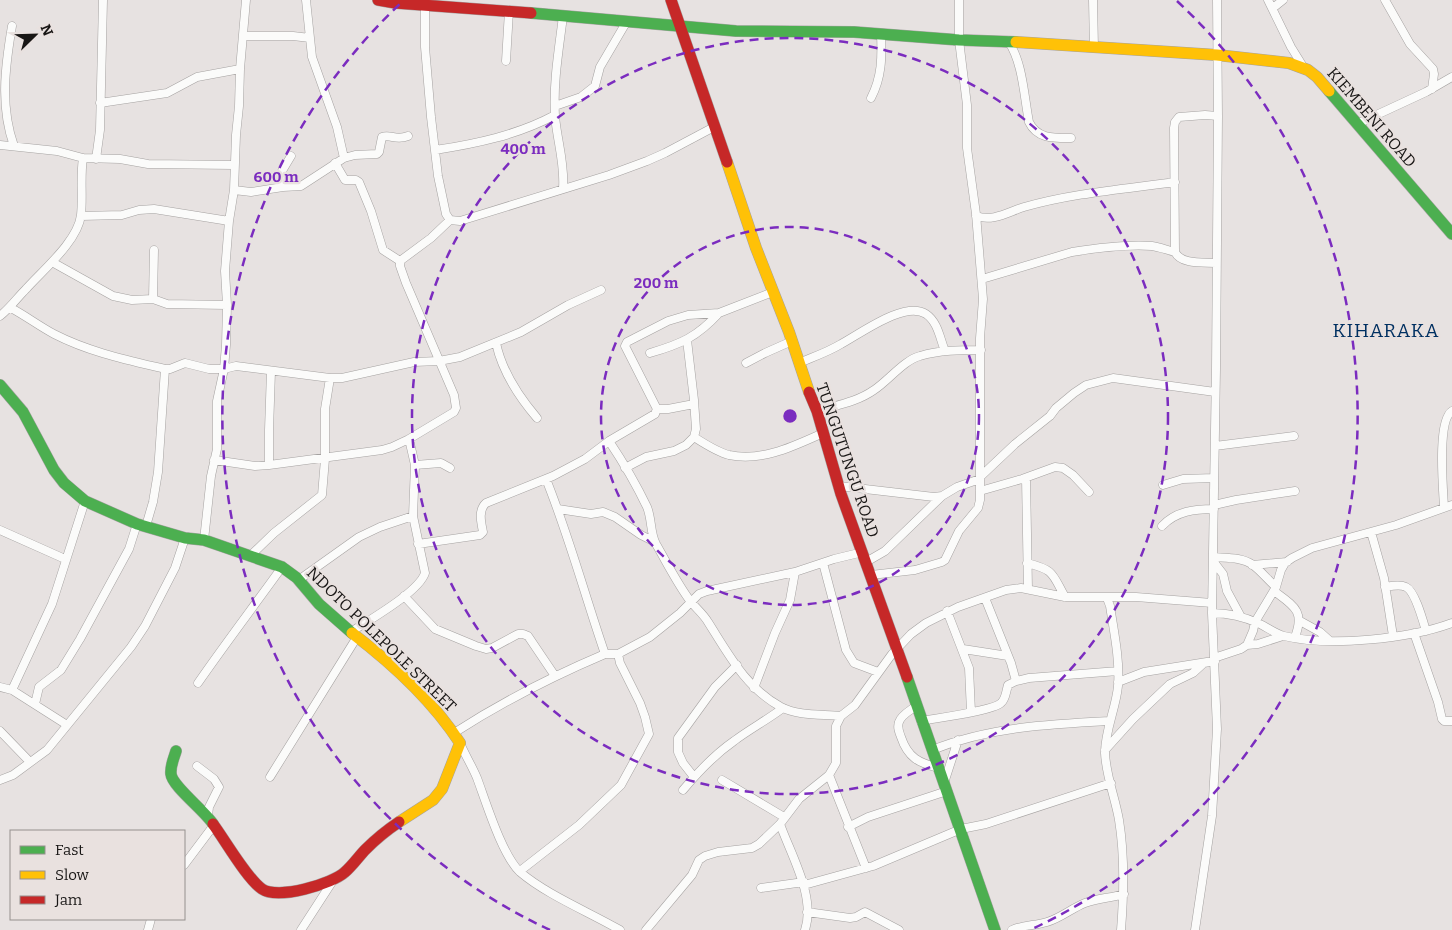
<svg xmlns="http://www.w3.org/2000/svg" width="1452" height="930" font-family="Bitter,serif">
<style>
.lines{fill:none;stroke-linecap:round;stroke-linejoin:round}
.street-casing{stroke:#a5a2a1;stroke-width:9}
.fast-casing{stroke:#a5a2a1;stroke-width:12}
.slow-casing{stroke:#a5a2a1;stroke-width:12}
.jam-casing{stroke:#a5a2a1;stroke-width:12}
.street{stroke:#fbfbfa;stroke-width:8}
.fast{stroke:#4caf50;stroke-width:11}
.slow{stroke:#ffc107;stroke-width:11}
.jam{stroke:#c62828;stroke-width:11}
.ring{fill:none;stroke:#7b2cbf;stroke-width:2.5;stroke-dasharray:9 6}
.labels{text-anchor:middle;stroke-width:4.5;stroke-linejoin:round;paint-order:stroke}
.street-label{font-size:16px;fill:#181615;stroke:#e9e1df}
.quarter-label{font-size:19px;letter-spacing:1px;fill:#003061;stroke:#e9e1df}
.centre{fill:#7b2cbf;stroke:#e9e1df;stroke-width:2.5}
.ring-label{font-size:15px;text-anchor:middle;font-weight:bold;fill:#7b2cbf;stroke:#e9e1df;stroke-width:4.5;stroke-linejoin:round;paint-order:stroke}
</style>
<rect width="100%" height="100%" fill="#e7e2e1"/>
<g class="lines">
<!-- street casing -->
<g class="street-casing">
<path id="street" d="M306,0L312,57L337,127L344,158
M1093,0L1094,48
M1268,0L1291,47L1304,68
M1385,0L1410,44L1433,69L1434,74L1432,89
M425,4V47L431,117L438,176L446,214L450,220L460,221L609,175L647,161L665,153L714,127
M1273,8L1283,0
M12,26C5,67 0,107 14,146
M244,36H293L310,38
M1008,41C1023,62 1024,97 1029,122C1037,139 1054,138 1071,138
M506,61L509,11
M871,98C882,77 882,57 881,34
M100,103L167,93L197,77L240,69
M555,106L581,97L595,86L600,67L627,21
M1357,124L1426,92L1452,77
M0,145L57,151L83,158L120,159L148,164L234,165
M435,150C475,144 518,135 555,115
M96,159L100,130L103,0
M335,163L345,180H356L359,182L371,211L383,250L400,261
M283,187L282,171L291,156
M563,188C565,164 557,140 555,116C553,82 559,49 563,16
M234,190L251,192L283,187L301,186L344,158L355,155L377,154L379,152L382,137C391,134 396,141 408,136
M81,216L122,215L139,210L154,209L229,221
M976,216C993,222 1008,212 1024,207C1073,193 1125,189 1175,182
M52,262L113,296L132,300L153,299L167,304L227,305
M1216,263C1204,262 1181,265 1175,252L1174,128L1175,122L1179,117L1205,115L1218,116
M982,279L1072,252C1097,248 1126,244 1152,246C1159,247 1167,250 1175,252
M153,299L154,250
M11,308C26,316 39,326 54,334C89,352 127,360 165,369H170L185,363L209,369H224L236,366L330,378H342L414,362L439,361L460,357L521,332L568,305L601,290
M0,316C10,308 17,298 26,289C43,270 78,241 81,215C83,196 80,177 83,158
M496,343C502,371 519,397 537,418
M650,353C681,344 697,337 719,313
M746,363L765,353L792,341
M799,363C813,357 828,352 841,344C860,334 905,300 926,314C938,322 940,339 945,351
M657,409H668L694,404
M817,411C837,405 857,402 874,390C888,381 904,360 920,356C939,350 961,350 981,350
M694,437C705,444 717,452 729,455C762,462 794,446 823,433
M609,441C623,462 636,484 647,507C652,519 650,533 656,544C667,563 678,585 691,602C697,609 704,615 708,622C729,655 746,688 781,707C798,716 822,714 841,716
M1215,446L1294,436
M214,460L255,466L269,465L382,450L392,447L409,439L454,412L456,408L454,395L406,283L400,266V261L431,238L450,220
M269,465V430L271,371
M415,465L441,463L450,468
M625,468L646,457L674,451L686,445L694,437L696,429L694,400L687,340
M980,477L1015,444L1050,416L1056,408L1074,393L1086,385L1113,378L1215,392
M1026,478L1028,589
M546,479C569,536 585,596 605,654
M1163,485L1183,479L1214,478
M839,486L934,497L942,496L957,487L980,479
M980,491L1022,479L1055,467L1063,468L1073,475L1089,492
M1214,505L1236,500L1295,491
M1444,507C1443,488 1437,420 1452,411
M558,509L591,514L603,512L615,517L641,535L655,542
M146,526L153,502L158,472L165,369
M1162,526C1176,511 1195,509 1214,509
M0,530L65,559
M1371,532L1384,578L1393,636
M204,540L211,476L217,449V401L224,369L226,345L227,305L225,271L229,221L234,190L236,135L239,106L240,69L246,0
M418,544L480,535L483,532C481,522 478,510 486,503L553,476L585,459L609,441L655,414L657,409L625,346L627,342L668,321L688,315L719,313L773,292
M250,556L274,533L322,495L325,459V409L330,378
M1214,557C1227,558 1242,557 1253,565C1261,571 1268,580 1276,587
M1213,561L1223,574L1227,591L1241,617
M866,562L885,551L942,496
M823,563L846,650L854,663L878,672
M1027,563C1055,570 1052,574 1065,597
M1252,565L1287,562
M871,575L915,570L942,562L945,560L959,531L978,508L980,500V338L983,299L976,214L967,148V105L959,40V0
M300,579L359,537L380,527L413,516
M1385,587C1391,586 1400,584 1406,587C1415,591 1423,621 1426,631
M1274,591C1294,606 1305,611 1295,637
M404,596L435,629L476,646L486,649L492,648L518,634H523L528,636L555,676
M985,598L1011,663L1016,681
M1107,598L1110,606C1114,632 1120,660 1118,686C1116,708 1105,730 1105,753C1106,776 1115,797 1119,820C1125,857 1124,893 1121,930
M947,611L969,668L971,712
M1212,613C1229,613 1245,617 1260,624C1268,628 1276,634 1284,636C1329,647 1409,639 1452,623
M1300,621L1320,632L1329,640
M351,632C369,620 419,592 425,573L413,516L415,465L409,439
M1414,633L1438,702L1442,719L1444,721H1452
M1247,645L1258,644L1283,636
M963,649L1008,656
M1214,658L1241,649L1247,645L1253,631L1255,622L1276,587L1281,570L1285,563L1292,558L1312,548L1396,525L1452,505
M1118,682L1144,672L1207,662
M198,683C225,644 254,606 282,567
M0,687L12,690L67,725
M754,688L775,633L790,600L795,572
M12,690L52,604L85,501
M35,704L39,687L61,670L80,639L129,549L137,524
M916,706C911,710 901,715 899,722C897,727 899,732 901,737C908,758 919,763 939,768
M921,721C937,718 992,711 1001,703C1006,699 1006,691 1008,685L1016,681L1029,678L1118,671
M0,731L30,762
M454,733C502,702 553,676 605,654H618L650,637L680,613L699,594L707,591L795,572L834,559L863,552
M460,743C465,755 472,766 477,778C486,802 502,855 520,872C547,895 589,912 620,930
M932,750C989,727 1050,724 1110,721
M1105,750L1133,719L1170,684L1193,673L1204,663L1215,661
M197,766L214,779L219,787L209,807L208,816
M829,775L866,868
M270,777L357,637
M694,777L683,763L678,752V738L715,687L737,665
M0,780L13,775L47,750L131,647L145,626L175,568L185,538
M722,780L784,817
M944,783L958,740
M683,790C698,772 714,755 734,741C750,729 767,720 783,708
M780,824C791,855 816,897 805,930
M848,827L868,817L947,791
M184,865L214,825
M520,871L579,825L621,785L649,734L645,717L640,703L620,663L618,654
M804,885L873,866L961,829L986,824L1111,783
M761,888L804,882
M807,912L850,918L856,917L865,912L899,930
M148,930L151,919
M301,930L334,879
M646,930L692,875L699,860L705,856L718,852L752,848L759,844L780,824L799,799L829,775L836,763V726L841,716L855,705L892,654L911,634L926,623L958,607L1006,590L1021,588L1065,597H1136L1212,603
M1012,930C1025,924 1034,926 1047,922C1061,918 1072,908 1085,903C1098,898 1111,898 1124,894
M1195,930L1212,816L1217,729L1212,613L1216,369L1218,116L1217,0"/>
</g>
<!-- fast casing -->
<g class="fast-casing">
<path id="fast" d="M531,13L736,31L854,32L959,40L1016,42
M1329,91L1452,234
M0,385L23,412L54,470L64,483L85,501L137,524L185,538L204,540L282,567L297,578L319,604L352,633
M907,677L995,930
M176,751C174,758 170,766 171,774C172,786 205,811 213,824"/>
</g>
<!-- slow casing -->
<g class="slow-casing">
<path id="slow" d="M1016,42L1217,55L1289,63L1308,70L1317,77L1329,91
M727,162L756,248L789,332L809,392
M352,633C393,664 432,700 460,743L442,789L433,800L399,822"/>
</g>
<!-- jam casing -->
<g class="jam-casing">
<path id="jam" d="M378,0L395,3L531,13
M671,0L727,162
M809,392L817,411L841,494L907,677
M213,824C225,840 247,879 262,889C278,900 332,884 345,872C353,865 359,856 366,849C376,839 387,830 399,822"/>
</g>
<!-- street -->
<use href="#street" class="street"/>
<!-- fast -->
<use href="#fast" class="fast"/>
<!-- slow -->
<use href="#slow" class="slow"/>
<!-- jam -->
<use href="#jam" class="jam"/>
</g>
<!-- distance rings -->
<g class="ring">
<circle cx="790" cy="416" r="189"/>
<circle cx="790" cy="416" r="378"/>
<path d="M550 930A567 567 0 0 1 403 1M1177 1A567 567 0 0 1 1030 930"/>
</g>
<g class="labels">
<!-- street labels -->
<g class="street-label">
<text transform="translate(1372 117) rotate(49)" y="6">KIEMBENI ROAD</text>
<text transform="translate(848 460) rotate(71)" y="6">TUNGUTUNGU ROAD</text>
<text transform="translate(382 639) rotate(44)" y="6">NDOTO POLEPOLE STREET</text>
</g>
<!-- quarter labels -->
<g class="quarter-label">
<text x="1386" y="337">KIHARAKA</text>
</g>
</g>
<circle cx="790" cy="416" r="8" class="centre"/>
<g class="ring-label">
<text x="523" y="154">400 m</text>
<text x="276" y="182">600 m</text>
<text x="656" y="288">200 m</text>
</g>
<!-- legend -->
<rect x="10" y="830" width="175" height="90" fill="#e9e1df" stroke="#95908e"/>
<rect x="20" y="846" width="25" height="8" fill="#4caf50" stroke="#95908e"/>
<text x="55" y="855" font-size="15" fill="#181615">Fast</text>
<rect x="20" y="871" width="25" height="8" fill="#ffc107" stroke="#95908e"/>
<text x="55" y="880" font-size="15" fill="#181615">Slow</text>
<rect x="20" y="896" width="25" height="8" fill="#c62828" stroke="#95908e"/>
<text x="55" y="905" font-size="15" fill="#181615">Jam</text>
<!-- north arrow -->
<g transform="translate(35 35) rotate(67)" stroke="#e9e1df" stroke-width="4" paint-order="stroke">
<path d="M0-4L9 19L0 12L-9 19Z" fill="#181615"/>
<text y="-8" font-size="14" font-weight="bold" text-anchor="middle" fill="#181615">N</text>
</g>
</svg>
